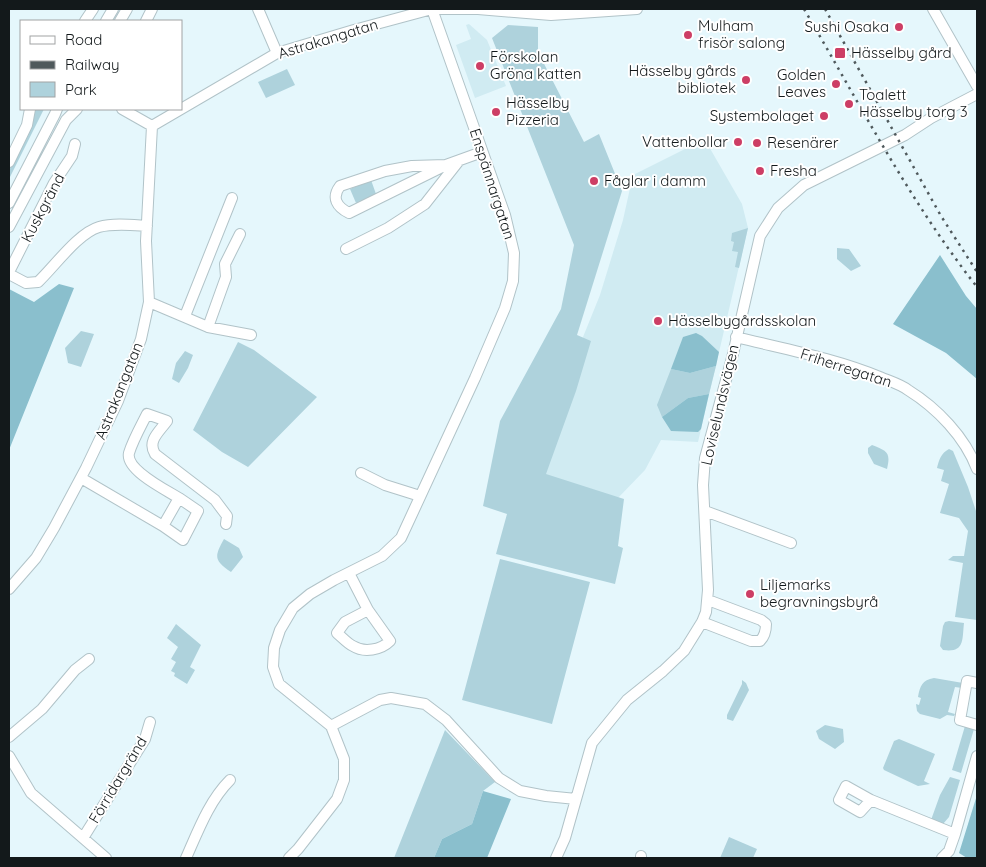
<svg xmlns="http://www.w3.org/2000/svg" width="986" height="867" font-family="Quicksand,sans-serif">
<style>
.built{fill:#d0ebf2}
.green{fill:#aed2dc}
.forest{fill:#8abfcd}
.lines{fill:none;stroke-linecap:round;stroke-linejoin:round}
.minor-casing{stroke:#b1c3c8;stroke-width:12}
.minor{stroke:#fff;stroke-width:10}
.rail{stroke:#4f595c;stroke-width:2.5;stroke-dasharray:2.5 5;stroke-linecap:butt}
.poi-dot{fill:#cd3e65;stroke:#fff;stroke-width:2}
.labels{text-anchor:middle;stroke-width:4;stroke-linejoin:round;paint-order:stroke}
.poi-label{font-size:15px;fill:#13191b;stroke:#fff;text-anchor:start}
.street-label{font-size:15px;fill:#13191b;stroke:#fff}
</style>
<rect width="100%" height="100%" fill="#e5f7fc"/>
<!-- built -->
<path class="built" d="M469,24L487,40L506,86L475,98L456,45L471,39L466,25Z
M708,145L742,204L748,228L698,442L661,440L645,470L617,499L532,477L566,379L600,295L623,220L633,175L691,146Z"/>
<!-- green -->
<path class="green" d="M508,25L538,27V52L584,142L599,134L622,191L577,335L591,341L576,391L546,474L624,499L618,546L623,548L615,584L496,554L507,514L483,506L500,421L561,309L574,245L492,38Z
M287,69L295,85L266,98L258,82Z
M34,109H44L9,179C9,154 31,133 34,109Z
M371,180L376,194L356,203L350,189Z
M748,228L739,268L735,267L738,252L732,251L734,242L731,241L732,233Z
M837,248L849,249L861,266L851,271L837,259Z
M81,331L94,334L81,367L68,363L65,348Z
M238,342L254,350L317,397L248,467L222,452L193,430Z
M185,351L193,355L188,368L179,383L172,379L176,363Z
M716,366L709,394L688,398L662,417L657,405L671,369L690,373Z
M872,445C887,451 891,452 887,469L874,464L868,453V448Z
M949,449L953,451L968,487L977,514V620L955,617L963,563L948,560L953,556H964L968,531L959,518L940,513L949,484L941,481L944,470L937,468C939,460 941,453 949,449Z
M224,539L239,548L243,557L231,572C214,560 214,557 224,539Z
M500,559L590,582L552,724L462,700Z
M949,621L964,623C962,640 965,653 943,650L940,646L943,626L945,622Z
M176,624L201,645L190,667L195,670L187,684L174,676L175,673L171,671L176,662L171,659L178,647L167,638Z
M934,678L963,683L962,688L955,687L948,712L955,714L954,716L947,715L940,719L920,714L917,711L916,704L919,705L921,698L918,697C920,686 922,680 934,678Z
M742,680L746,683L749,690L733,721L727,719V715L742,684Z
M825,725L843,729L844,742L835,749L819,739L816,731Z
M965,726L974,729L961,773L952,770Z
M445,730L495,782L483,791L472,824L442,839L434,858H394Z
M899,739L935,754L924,781L930,784L918,786L884,770L883,768L894,741Z
M950,777L960,780L949,817L943,824L931,820L940,795Z
M729,837L757,849L753,858H720Z"/>
<!-- forest -->
<path class="forest" d="M940,255L966,296L977,309V379L946,353L893,324Z
M59,284L74,288L9,450V289L34,302Z
M696,333L702,336L719,352L716,366L690,373L671,369L683,337Z
M709,394L701,429L698,432L671,431L662,417L688,398Z
M483,791L511,799L487,858H434L442,839L472,824Z
M977,795V858H967L959,853Z"/>
<g class="lines">
<!-- minor casing -->
<g class="minor-casing">
<path id="minor" d="M258,9L277,53
M933,9L977,86
M85,21L93,9
M106,21L113,9
M120,21L127,9
M146,21L152,9
M122,109L152,126
M152,126L277,53L354,30L432,9H478L551,15L637,9
M9,162L27,125L30,109
M446,165L349,213C337,207 331,198 340,186L385,171L412,166L446,165L482,152
M9,203L55,114L57,109
M9,227L66,120L77,109
M346,249L388,228L425,204L458,162
M9,272L54,183L72,156L75,144
M9,274L26,283L38,282C54,267 78,233 99,227C114,223 131,225 147,226
M149,302L208,327L251,335
M185,316L232,198
M208,327L226,277L225,264L240,234
M736,337C784,349 834,358 880,377C889,381 900,384 908,390C937,408 965,437 977,469
M361,473L385,485L420,496
M81,478L163,526L183,540L198,511L179,498L163,526
M179,498C166,490 125,470 129,453C133,440 141,426 147,414L167,421C159,432 147,441 155,454L215,500L227,516L226,524
M705,511L791,543
M349,573L368,610L345,622L337,633C342,637 347,643 353,646C364,653 381,650 390,641L368,610
M9,589L36,558L54,528L86,468L118,401L141,339L149,302L146,241L152,126
M702,622L751,641H760C765,636 766,631 766,624L761,620L708,600
M977,683L967,681L960,720L977,725
M331,726L380,700L391,698L425,704L446,720L499,778L520,791L546,796L576,799
M9,737L42,709L75,670L89,659
M9,756L31,793L106,858
M871,800L860,812L839,800L846,786L871,800L955,834
M83,838L145,739L150,722
M186,858C198,831 209,801 230,780
M289,858L298,849L337,799L344,780V759L331,726L279,684L273,667L274,648L280,630L293,608L310,594L334,580L382,556L401,538L475,378L505,308L513,281L514,253L505,215L432,9
M556,858L565,838L592,743L627,700L663,671L684,651L702,622L706,612L708,590L703,485L705,458L733,354L760,236L778,208L804,185L905,135L931,118L977,94
M641,858V856
M942,858L949,851L955,834L977,756"/>
</g>
<!-- minor -->
<use href="#minor" class="minor"/>
<!-- rail -->
<path class="rail" d="M804,9C860,104 908,199 977,287
M825,9L941,216L977,272"/>
</g>
<!-- markers -->
<g class="poi-dot">
<circle cx="899" cy="27" r="5"/>
<circle cx="688" cy="35" r="5"/>
<rect x="834" y="47" width="12" height="12" rx="2.5"/>
<circle cx="480" cy="66" r="5"/>
<circle cx="746" cy="80" r="5"/>
<circle cx="836" cy="84" r="5"/>
<circle cx="849" cy="104" r="5"/>
<circle cx="496" cy="112" r="5"/>
<circle cx="824" cy="116" r="5"/>
<circle cx="738" cy="142" r="5"/>
<circle cx="757" cy="143" r="5"/>
<circle cx="760" cy="171" r="5"/>
<circle cx="594" cy="181" r="5"/>
<circle cx="658" cy="321" r="5"/>
<circle cx="750" cy="594" r="5"/>
</g>
<g class="labels">
<!-- poi labels -->
<g class="poi-label">
<text x="698" y="31">Mulham<tspan x="698" dy="17">frisör salong</tspan></text>
<text x="889" y="32" text-anchor="end">Sushi Osaka</text>
<text x="851" y="58">Hässelby gård</text>
<text x="490" y="62">Förskolan<tspan x="490" dy="17">Gröna katten</tspan></text>
<text x="736" y="76" text-anchor="end">Hässelby gårds<tspan x="736" dy="17">bibliotek</tspan></text>
<text x="826" y="80" text-anchor="end">Golden<tspan x="826" dy="17">Leaves</tspan></text>
<text x="859" y="100">Toalett<tspan x="859" dy="17">Hässelby torg 3</tspan></text>
<text x="506" y="108">Hässelby<tspan x="506" dy="17">Pizzeria</tspan></text>
<text x="814" y="121" text-anchor="end">Systembolaget</text>
<text x="728" y="147" text-anchor="end">Vattenbollar</text>
<text x="767" y="148">Resenärer</text>
<text x="770" y="176">Fresha</text>
<text x="604" y="186">Fåglar i damm</text>
<text x="668" y="326">Hässelbygårdsskolan</text>
<text x="760" y="590">Liljemarks<tspan x="760" dy="17">begravningsbyrå</tspan></text>
</g>
<!-- street labels -->
<g class="street-label">
<text transform="translate(328 39) rotate(-17)" y="5">Astrakangatan</text>
<text transform="translate(492 184) rotate(72)" y="5">Enspännargatan</text>
<text transform="translate(43 208) rotate(-62)" y="5">Kuskgränd</text>
<text transform="translate(846 368) rotate(18)" y="5">Friherregatan</text>
<text transform="translate(119 391) rotate(-68)" y="5">Astrakangatan</text>
<text transform="translate(720 405) rotate(-77)" y="5">Loviselundsvägen</text>
<text transform="translate(118 780) rotate(-59)" y="5">Förridargränd</text>
</g>
</g>
<!-- border -->
<rect width="986" height="867" fill="none" stroke="#13191b" stroke-width="20"/>
<!-- legend -->
<rect x="20" y="20" width="162" height="90" fill="#ffffff" stroke="#a1a3a4"/>
<rect x="30" y="36" width="25" height="8" fill="#ffffff" stroke="#a1a3a4"/>
<text x="65" y="45" font-size="15" fill="#13191b">Road</text>
<rect x="30" y="61" width="25" height="8" fill="#4f595c" stroke="#a1a3a4"/>
<text x="65" y="70" font-size="15" fill="#13191b">Railway</text>
<rect x="30" y="82" width="25" height="15" fill="#aed2dc" stroke="#a1a3a4"/>
<text x="65" y="95" font-size="15" fill="#13191b">Park</text>
</svg>
